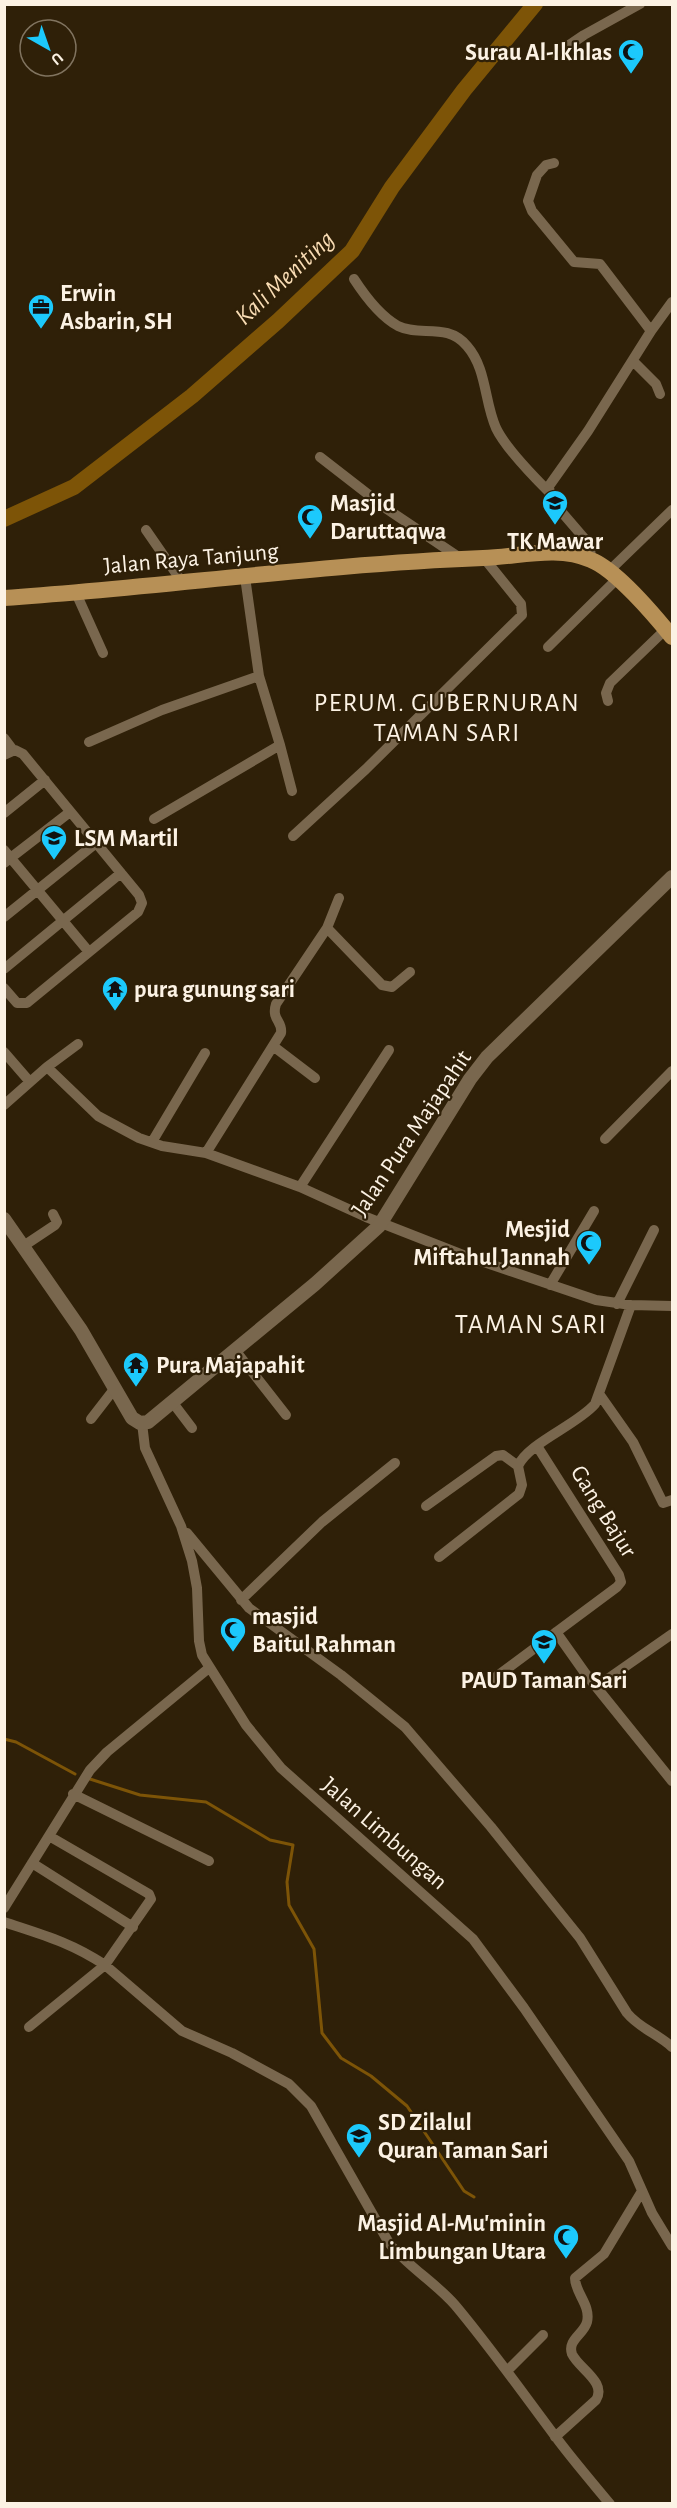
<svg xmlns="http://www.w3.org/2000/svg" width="677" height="2508" font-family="'Alegreya Sans',sans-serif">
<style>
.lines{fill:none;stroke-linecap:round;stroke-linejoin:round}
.stream{stroke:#7d5407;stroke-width:3}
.river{stroke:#7d5407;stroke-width:16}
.street{stroke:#79674e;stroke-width:10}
.secondary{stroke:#79674e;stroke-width:14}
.primary{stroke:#b79056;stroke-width:16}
.labels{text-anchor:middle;stroke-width:4.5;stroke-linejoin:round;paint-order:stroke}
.poi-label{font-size:24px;font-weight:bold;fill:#fcf2e4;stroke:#2f2008;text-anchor:start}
.street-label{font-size:24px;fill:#fcf2e4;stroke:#2f2008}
.water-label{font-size:26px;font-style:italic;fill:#f9dcb4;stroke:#2f2008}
.neighbourhood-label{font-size:26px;letter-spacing:1.5px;fill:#fcf2e4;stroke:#2f2008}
.quarter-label{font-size:27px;letter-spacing:1.5px;fill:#fcf2e4;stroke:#2f2008}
</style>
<rect width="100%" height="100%" fill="#2f2008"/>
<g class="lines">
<!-- stream -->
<path class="stream" d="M4,1739L16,1742L75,1774
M90,1779L140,1795L206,1802L270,1840L293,1845L287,1882L289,1905L314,1949L322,2033L341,2058L371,2076L407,2106L464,2191L474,2197"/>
<!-- river -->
<path class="river" d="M4,519L74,487L192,396L278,321L352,251L392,187L464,90L535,4"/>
<!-- street -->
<path class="street" d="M556,54L584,35L640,4
M554,163L546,165L537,175L528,201L532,211L574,262L600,264L651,331
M354,279C365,296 380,316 398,326C420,337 447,322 467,346C487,369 484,401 496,428C505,447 534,477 549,492
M633,361L656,384L660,394
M320,457L387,509L460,558
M146,530L182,582
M591,560L590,545L553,502L550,495L549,486L588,431L651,331L672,302
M609,571L672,510
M76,593L103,653
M548,647L618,578
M608,701L606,693L610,683L666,629
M4,738L13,750
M89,742L162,710L259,676
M280,745L292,791
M4,755L15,750L23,754L139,895L142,903L138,912L27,1003H17L4,988
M4,813L45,780
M154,819L280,745L259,676L245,577
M293,836L366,769L522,615L521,604L484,558
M4,850L89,952
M4,863L70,812
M4,917L96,843
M327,928L382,985L392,987L410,972
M4,969L121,873
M273,1046L315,1078
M4,1052L30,1082
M47,1067L98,1116L139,1138L162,1146L206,1153L300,1187L366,1217L463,1255L596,1300L631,1305L672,1306
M4,1105L47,1067L78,1044
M605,1139L672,1071
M152,1142L205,1053
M206,1153L281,1033C283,1021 271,1020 276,1004L327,928L339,898
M300,1187L389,1050
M22,1247L55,1225L57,1222L53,1214
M550,1285L594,1211
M617,1304L654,1230
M235,1350L286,1415
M600,1395L633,1442L663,1503L672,1500
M173,1403L192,1428
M91,1419L115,1388
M142,1423L145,1448L181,1526L192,1561L197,1588L199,1641L202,1655L246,1725L281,1768L473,1939L524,2008L629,2161L652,2213L672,2246
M426,1506L496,1456L503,1455L518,1466
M187,1533L249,1608L341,1675L405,1727L491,1827L580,1938L627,2013C639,2028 658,2034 672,2047
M439,1557L519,1494L522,1485L518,1466C528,1443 577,1425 595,1404L631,1305
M241,1600L322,1522L395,1463
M556,1632L585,1673L672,1781
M489,1682L617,1587L621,1582L619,1575L537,1446
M596,1687L672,1634
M73,1794L209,1861
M32,1863L133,1927
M4,1908L90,1770L107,1752L209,1668
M4,1922C43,1935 70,1942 105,1965L182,2031L232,2053L289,2084L311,2106L389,2243C408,2267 435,2282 455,2305C491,2348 522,2392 555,2436C572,2459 591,2481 610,2504
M29,2027L105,1965L151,1899L149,1894L49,1836
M508,2370L543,2335
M555,2437L596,2400C607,2382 579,2369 572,2354C567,2340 584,2334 587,2322C591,2305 575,2293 575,2278L604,2254L642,2191"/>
<!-- secondary -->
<path class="secondary" d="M4,1219L81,1330L132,1418L140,1423L148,1422L315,1284L379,1226L470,1079L487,1057L672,877"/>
<!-- primary -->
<path class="primary" d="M4,598C164,587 323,564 483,558C519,557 557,545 591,560C615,569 655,616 672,637"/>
</g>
<!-- icons -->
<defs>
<g id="mosque-pin" transform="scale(1.35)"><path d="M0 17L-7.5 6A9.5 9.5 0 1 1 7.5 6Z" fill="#1cc9fc" stroke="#2f2008"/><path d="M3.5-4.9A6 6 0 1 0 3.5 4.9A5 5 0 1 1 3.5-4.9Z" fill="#111"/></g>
<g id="office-pin" transform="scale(1.35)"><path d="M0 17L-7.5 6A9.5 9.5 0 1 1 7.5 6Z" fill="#1cc9fc" stroke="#2f2008"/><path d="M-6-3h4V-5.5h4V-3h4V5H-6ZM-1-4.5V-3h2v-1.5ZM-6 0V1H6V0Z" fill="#111"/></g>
<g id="school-pin" transform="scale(1.35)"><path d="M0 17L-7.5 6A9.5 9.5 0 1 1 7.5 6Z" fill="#1cc9fc" stroke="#2f2008"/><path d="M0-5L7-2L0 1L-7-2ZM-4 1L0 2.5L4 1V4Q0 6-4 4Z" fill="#111"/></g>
<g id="temple-pin" transform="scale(1.35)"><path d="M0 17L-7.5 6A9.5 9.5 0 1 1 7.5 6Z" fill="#1cc9fc" stroke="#2f2008"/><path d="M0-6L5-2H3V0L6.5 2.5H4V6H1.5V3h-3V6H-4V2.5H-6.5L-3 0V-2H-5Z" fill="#111"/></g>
</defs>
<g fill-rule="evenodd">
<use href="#mosque-pin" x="631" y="52"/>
<use href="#office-pin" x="41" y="307"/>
<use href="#school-pin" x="555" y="503"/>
<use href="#mosque-pin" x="310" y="517"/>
<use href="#school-pin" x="54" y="838"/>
<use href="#temple-pin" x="115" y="989"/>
<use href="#mosque-pin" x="589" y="1243"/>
<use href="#temple-pin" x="136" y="1365"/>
<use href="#mosque-pin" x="233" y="1630"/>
<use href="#school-pin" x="544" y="1642"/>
<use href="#school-pin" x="359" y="2136"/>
<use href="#mosque-pin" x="566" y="2237"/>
</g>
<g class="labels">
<!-- poi labels -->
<g class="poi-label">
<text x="612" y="60" text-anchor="end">Surau Al-Ikhlas</text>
<text x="60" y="301">Erwin<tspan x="60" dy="28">Asbarin, SH</tspan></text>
<text x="330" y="511">Masjid<tspan x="330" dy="28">Daruttaqwa</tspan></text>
<text x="555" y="549" text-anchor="middle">TK Mawar</text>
<text x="74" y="846">LSM Martil</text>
<text x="134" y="997">pura gunung sari</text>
<text x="570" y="1237" text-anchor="end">Mesjid<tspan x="570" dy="28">Miftahul Jannah</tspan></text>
<text x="156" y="1373">Pura Majapahit</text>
<text x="252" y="1624">masjid<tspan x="252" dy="28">Baitul Rahman</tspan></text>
<text x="544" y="1688" text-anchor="middle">PAUD Taman Sari</text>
<text x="378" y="2130">SD Zilalul<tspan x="378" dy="28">Quran Taman Sari</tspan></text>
<text x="546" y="2231" text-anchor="end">Masjid Al-Mu'minin<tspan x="546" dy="28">Limbungan Utara</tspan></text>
</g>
<!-- street labels -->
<g class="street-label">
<text transform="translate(191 558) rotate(-5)" y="8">Jalan Raya Tanjung</text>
<text transform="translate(411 1133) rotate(-56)" y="8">Jalan Pura Majapahit</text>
<text transform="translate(604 1511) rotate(58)" y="8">Gang Bajur</text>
<text transform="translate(385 1833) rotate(41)" y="8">Jalan Limbungan</text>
</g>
<!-- water labels -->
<g class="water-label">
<text transform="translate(284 277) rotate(-43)" y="9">Kali Meniting</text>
</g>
<!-- neighbourhood labels -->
<g class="neighbourhood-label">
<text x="447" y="711">PERUM. GUBERNURAN<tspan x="447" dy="30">TAMAN SARI</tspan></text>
</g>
<!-- quarter labels -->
<g class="quarter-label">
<text x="531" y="1333">TAMAN SARI</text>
</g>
</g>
<!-- border -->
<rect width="677" height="2508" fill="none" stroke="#fcf2e4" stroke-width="12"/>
<!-- north arrow -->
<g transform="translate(48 48) rotate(140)"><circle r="28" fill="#2f2008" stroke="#817460" stroke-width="1.5"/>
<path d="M0-4.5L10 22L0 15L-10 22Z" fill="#1cc9fc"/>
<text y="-9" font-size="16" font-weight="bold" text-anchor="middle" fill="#fcf2e4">U</text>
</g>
</svg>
